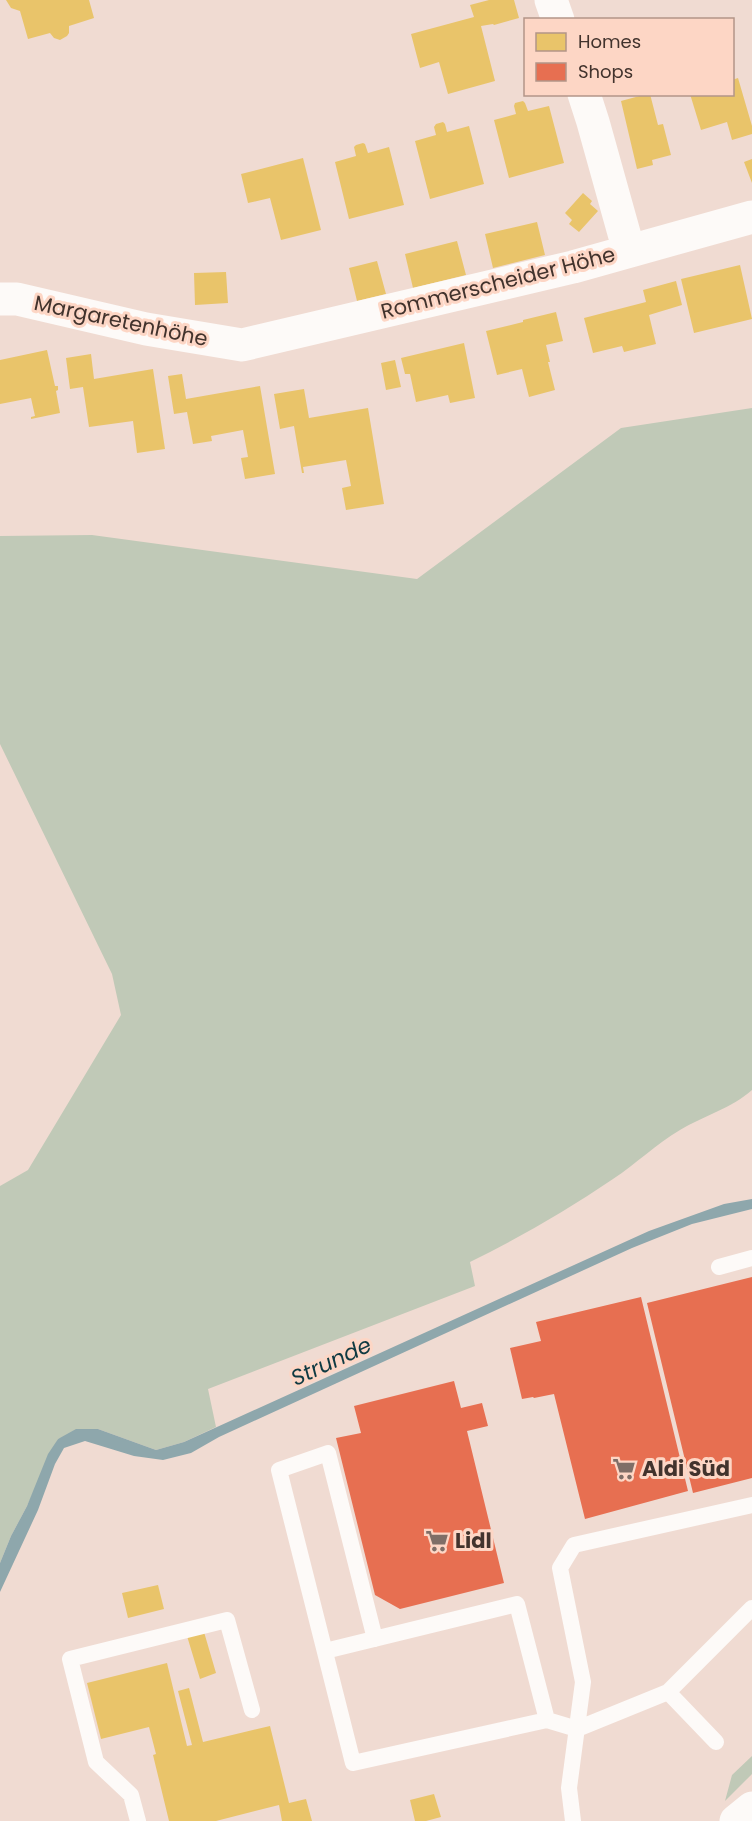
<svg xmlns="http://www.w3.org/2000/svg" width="752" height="1821" font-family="Poppins,sans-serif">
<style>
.green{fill:#c0c9b7}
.water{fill:#8ea7ac}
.homes{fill:#e9c46a}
.shops{fill:#e76f51}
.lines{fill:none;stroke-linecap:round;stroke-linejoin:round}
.lane{stroke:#fdfaf8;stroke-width:16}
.street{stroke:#fdfaf8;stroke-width:33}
.secondary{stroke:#fdfaf8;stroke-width:33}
.labels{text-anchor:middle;stroke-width:6;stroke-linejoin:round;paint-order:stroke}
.street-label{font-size:21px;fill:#42332d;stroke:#fdd6c5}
.poi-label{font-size:21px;font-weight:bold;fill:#42332d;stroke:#fdd6c5;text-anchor:start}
.water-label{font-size:22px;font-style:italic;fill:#0f3a42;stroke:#fdd6c5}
</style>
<rect width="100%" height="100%" fill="#f0dbd2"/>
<!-- green -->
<path class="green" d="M752,408V1090C732,1108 703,1116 680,1130C656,1144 636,1164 613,1179C567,1210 519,1238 470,1262L475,1286L208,1389L216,1427L184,1442L156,1450L98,1429L58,1439L27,1506L11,1536L0,1563V1186L28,1170L121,1015L112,974L0,744V536L92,535L417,579L621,428Z
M752,1756V1774L725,1801L732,1775Z"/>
<!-- water -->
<path class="water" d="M752,1199V1209L692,1224L632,1248L219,1437L191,1453L163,1460L134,1456L85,1441L64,1448L55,1464L38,1510L0,1592V1563L11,1536L27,1506L48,1454L58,1439L76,1429H98L156,1450L184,1442L649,1231L724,1204Z"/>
<!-- homes -->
<path class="homes" d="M6,0H89L94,18L69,26V33L67,36L60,40L54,38L50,33L28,39L20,11L11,8Z
M489,0H514L519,18L494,25L493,24L481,26L495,81L448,94L439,62L420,68L411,34L474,17L470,5Z
M738,78L752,126V134L732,140L727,122L701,130L690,94H732V80Z
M647,94H650L658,125L663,124L671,155L652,160L653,165L637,169L621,101Z
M523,101L525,103L528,111L549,106L564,163L509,178L494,120L516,114L514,106L515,103Z
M443,122L445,124L447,132L469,126L484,184L430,199L415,141L436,135L434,127L436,124Z
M363,143L365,144L368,153L389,147L404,205L349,219L335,162L356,156L354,147L356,145Z
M303,158L321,230L281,240L270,198L248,203L241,174Z
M752,159V183L744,162Z
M583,193L592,201L590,204L598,211L579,232L569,224L572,220L565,213Z
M537,222L545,255L493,268L485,234Z
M457,241L466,275L413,288L405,254Z
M377,261L386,294L357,301L349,268Z
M740,265L752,319L694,333L681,279Z
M226,272L228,303L195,305L194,273Z
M676,281L682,305L649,315L656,344L624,352L622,346L593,353L584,318L646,302L643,290Z
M556,312L563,341L546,345L550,362H548L555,390L529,397L522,369L497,375L486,331L523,322V320Z
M464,343L475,398L450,403L448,395L416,402L410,374H405L401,358Z
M47,350L55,386H58V390L56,391L60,413L31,419V417L35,416L31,398L0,404V360Z
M91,354L94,379L153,369L165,449L137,453L133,421L89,427L83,387L70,389L66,358Z
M395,360L401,387L386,390L381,363Z
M182,374L186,399L260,386L275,474L245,479L241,458L248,457L243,430L211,436L212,441L193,444L187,412L174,414L168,376Z
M304,389L309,418L368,408L384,504L346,510L342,488L351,486L346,460L303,467L304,473H302L294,426L280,429L274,394Z
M158,1585L164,1609L128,1618L122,1593Z
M204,1632L216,1673L200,1679L187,1636Z
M167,1663L187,1746L192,1745L178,1691L189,1688L203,1742L270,1726L289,1803L306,1799L312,1821H282L279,1805L216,1821H169L153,1755L156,1754L149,1727L101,1739L87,1683Z
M434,1794L441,1817L426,1821H415L410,1800Z"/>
<!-- shops -->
<path class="shops" d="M752,1277V1478L693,1493L647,1303Z
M641,1297L688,1491L585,1519L554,1394L534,1398L533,1397L522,1399L510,1348L541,1341L536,1322Z
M454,1381L461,1408L482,1403L488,1426L467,1431L504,1583L400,1609L375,1595L336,1438L361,1433L354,1406Z"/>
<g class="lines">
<!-- lane -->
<path class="lane" d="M719,1267L752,1258
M375,1639L328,1453L279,1470L353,1763L547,1720L577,1729L668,1692L752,1608
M325,1651L517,1604L547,1720
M668,1692L716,1742
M138,1821L131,1795L96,1762L70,1659L227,1620L252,1710
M573,1821L569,1788L583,1682L560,1568L574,1545L752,1505"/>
<!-- street -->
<path class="street" d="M551,0L558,20
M584,94L593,122L629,251
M0,299H17L146,329L242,345L573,267L752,217"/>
<!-- secondary -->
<path class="secondary" d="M736,1821L752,1808"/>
</g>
<!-- icons -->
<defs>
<g id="supermarket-bare" transform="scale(1.8)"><path d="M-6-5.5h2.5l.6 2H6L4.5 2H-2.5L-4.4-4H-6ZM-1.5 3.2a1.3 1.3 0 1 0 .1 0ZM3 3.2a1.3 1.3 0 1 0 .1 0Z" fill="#7f6e67" stroke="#fdd6c5" stroke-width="2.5" paint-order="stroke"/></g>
</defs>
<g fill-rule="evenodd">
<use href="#supermarket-bare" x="624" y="1469"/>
<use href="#supermarket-bare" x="437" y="1541"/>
</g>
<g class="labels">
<!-- street labels -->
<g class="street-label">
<text transform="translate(498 283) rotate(-14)" y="7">Rommerscheider Höhe</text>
<text transform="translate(121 321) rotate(12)" y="7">Margaretenhöhe</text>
</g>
<!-- poi labels -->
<g class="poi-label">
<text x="642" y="1476">Aldi Süd</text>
<text x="455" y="1548">Lidl</text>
</g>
<!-- water labels -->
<g class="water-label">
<text transform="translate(331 1361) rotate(-25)" y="8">Strunde</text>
</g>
</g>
<!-- legend -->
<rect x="524" y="18" width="210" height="78" fill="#fdd6c5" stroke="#b29588" stroke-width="1.5"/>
<rect x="536" y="33" width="30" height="18" fill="#e9c46a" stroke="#b29588" stroke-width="1.5"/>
<text x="578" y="48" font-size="18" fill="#42332d">Homes</text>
<rect x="536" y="63" width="30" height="18" fill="#e76f51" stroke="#b29588" stroke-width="1.5"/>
<text x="578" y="78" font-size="18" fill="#42332d">Shops</text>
</svg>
